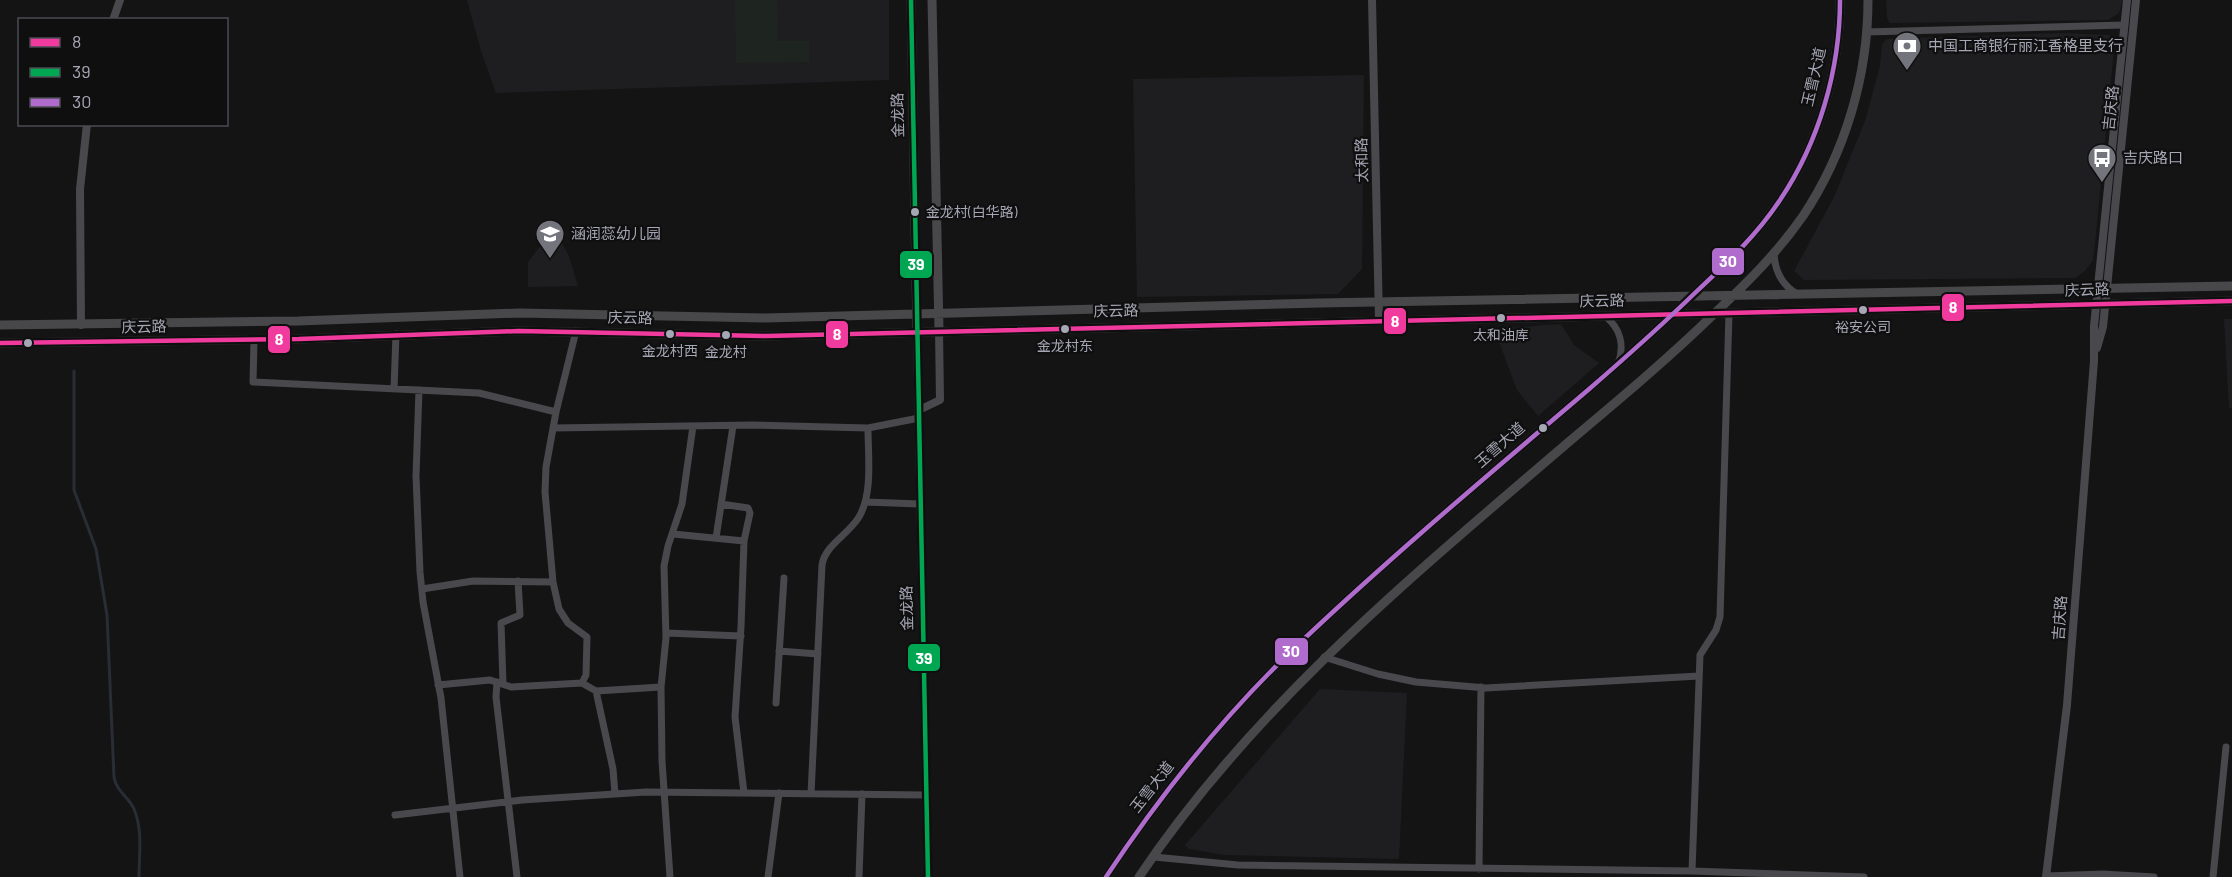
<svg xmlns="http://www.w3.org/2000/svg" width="2232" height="877" font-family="Barlow,'Noto Sans SC',sans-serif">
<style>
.built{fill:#1e1e20}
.grass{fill:#1e2520}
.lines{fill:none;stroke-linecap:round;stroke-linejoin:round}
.stream{stroke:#292d35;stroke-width:3}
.minor{stroke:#49494d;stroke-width:7}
.tertiary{stroke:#49494d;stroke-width:8}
.secondary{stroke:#48484b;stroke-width:9}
.bus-1-casing{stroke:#0f0f10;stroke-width:9}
.bus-2-casing{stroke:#0f0f10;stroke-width:9}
.bus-3-casing{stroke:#0f0f10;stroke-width:9}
.bus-1{stroke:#f13a9d;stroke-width:4.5}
.bus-2{stroke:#00a651;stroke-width:4.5}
.bus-3{stroke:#b06ccc;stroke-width:4.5}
.bus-dot{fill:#a6a7b4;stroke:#0f0f10;stroke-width:2}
.labels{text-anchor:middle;stroke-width:4.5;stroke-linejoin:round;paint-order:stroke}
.bus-label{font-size:14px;fill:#a6a7b4;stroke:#0f0f10}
.poi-label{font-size:15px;fill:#a6a7b4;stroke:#0f0f10;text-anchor:start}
.street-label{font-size:15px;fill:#a6a7b4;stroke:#0f0f10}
.line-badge{stroke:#0f0f10;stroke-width:2}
.badge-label{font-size:16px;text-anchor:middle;font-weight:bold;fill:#fff}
</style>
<rect width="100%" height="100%" fill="#141415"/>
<!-- built -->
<path class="built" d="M467,0H889V80L496,93L481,51Z
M1886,0H2123L2119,13L2108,20L1890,23L1887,18Z
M2062,33L2109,35L2115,39L2095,243L2093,260L2085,271L2075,278L1804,280L1794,271L1834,197L1865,121L1880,66L1882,44L1887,39Z
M1364,75L1362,269L1338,294L1137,297L1133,79Z
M554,228L569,256L578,286L528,287V262Z
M2224,319H2232V408H2229Z
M1561,324L1574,345L1599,363L1538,416L1517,390L1494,329Z
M1320,689L1407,693L1399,859L1225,855L1189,849L1185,845Z"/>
<!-- grass -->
<path class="grass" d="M735,0H777L778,41H809V62L736,63Z"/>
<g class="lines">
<!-- stream -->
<path class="stream" d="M74,371V490L96,549L107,615L114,777C116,791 129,797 134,809C143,830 139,856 139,877"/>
<!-- minor -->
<path class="minor" d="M1866,32L2124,25
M1774,254C1775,272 1782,285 1797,294
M1605,316C1620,328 1625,345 1618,364
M576,331L556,412L546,467L545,492L553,582L559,609L568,623L587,637L586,675L582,683
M254,340L253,382L479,393L556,412
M394,389L396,334
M419,390L416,476L420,572L423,602L441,698L460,877
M553,428L752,425L868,428L919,418
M865,502L920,504
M721,504L748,508L750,513L744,541
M673,534L744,541L741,627L735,717L744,793
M716,538L733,426
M422,589L473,581L553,582
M666,633L741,636
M779,651L818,654
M1324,657L1378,674L1416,682L1486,688L1699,676
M497,682L496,697L517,877
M503,684L501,623L520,615L518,581
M438,685L490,680L511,687L582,683L596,691L661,687
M596,691L613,769L615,794
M776,703L784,578
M811,794L822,565C825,545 848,535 859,517C873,493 868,456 868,428
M395,815L522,800L646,792L926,795
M1154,857L1238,865L1692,871L1864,877
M1479,869L1481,687
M1692,871L1700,655L1716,630L1720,617L1729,313
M2046,876L2103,874L2154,877
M670,877L662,761L661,687L666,638L664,566L668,546L682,504L693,426
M768,877L779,793
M859,877L862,794
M2213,877L2226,747"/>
<!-- tertiary -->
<path class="tertiary" d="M1372,0L1379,320
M113,20L120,0
M81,325L80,189L87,124
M917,331L928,877
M2097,348L2103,327L2136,0
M919,410L940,400L939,330
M2046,877L2067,705L2094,361V326L2127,0"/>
<!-- secondary -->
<path class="secondary" d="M911,0L917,331
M932,0L939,330
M0,325L298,321L519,313L766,318L1320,303L2232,286
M0,343L299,339L519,331L766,336L2232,301
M1106,877C1163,791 1229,709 1305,638C1396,552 1493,471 1588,390C1625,358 1662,325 1697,291C1727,263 1757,235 1780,200C1819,142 1840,70 1840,0
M1139,877C1254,705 1416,573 1571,440C1621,398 1670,357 1716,312C1748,282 1778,252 1803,216C1845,153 1868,76 1868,0"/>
<!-- bus-1 casing -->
<g class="bus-1-casing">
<path id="bus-1" d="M0,343L299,339L519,331L766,336L2232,301"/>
</g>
<!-- bus-2 casing -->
<g class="bus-2-casing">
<path id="bus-2" d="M911,0L928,877"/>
</g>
<!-- bus-3 casing -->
<g class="bus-3-casing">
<path id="bus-3" d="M1106,877C1163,791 1229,709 1305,638C1396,552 1493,471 1588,390C1625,358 1662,325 1697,291C1727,263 1757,235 1780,200C1819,142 1840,70 1840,0"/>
</g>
<!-- bus-1 -->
<use href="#bus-1" class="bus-1"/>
<!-- bus-2 -->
<use href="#bus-2" class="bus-2"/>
<!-- bus-3 -->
<use href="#bus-3" class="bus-3"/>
</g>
<!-- icons -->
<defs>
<g id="bank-pin" transform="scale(1.5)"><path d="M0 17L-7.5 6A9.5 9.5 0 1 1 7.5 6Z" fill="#73747c" stroke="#0f0f10"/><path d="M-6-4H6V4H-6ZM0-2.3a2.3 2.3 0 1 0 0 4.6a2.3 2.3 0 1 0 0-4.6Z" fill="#fff"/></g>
<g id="bus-pin" transform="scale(1.5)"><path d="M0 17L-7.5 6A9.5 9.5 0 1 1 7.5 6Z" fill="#73747c" stroke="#0f0f10"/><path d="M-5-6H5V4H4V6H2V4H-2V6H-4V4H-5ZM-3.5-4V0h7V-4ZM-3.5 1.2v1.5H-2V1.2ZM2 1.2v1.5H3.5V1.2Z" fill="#fff"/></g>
<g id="school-pin" transform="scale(1.5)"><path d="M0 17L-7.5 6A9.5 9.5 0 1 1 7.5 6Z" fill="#73747c" stroke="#0f0f10"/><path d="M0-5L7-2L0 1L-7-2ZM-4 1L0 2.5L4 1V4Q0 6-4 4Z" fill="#fff"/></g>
</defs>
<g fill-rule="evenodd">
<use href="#bank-pin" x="1907" y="46"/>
<use href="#bus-pin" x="2102" y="158"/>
<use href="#school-pin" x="550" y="234"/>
</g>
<!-- markers -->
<g class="bus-dot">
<circle cx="915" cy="212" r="5"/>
<circle cx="1863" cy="310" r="5"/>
<circle cx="1501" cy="318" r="5"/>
<circle cx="1065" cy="329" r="5"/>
<circle cx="670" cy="334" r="5"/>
<circle cx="726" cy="335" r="5"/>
<circle cx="28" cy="343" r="5"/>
<circle cx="1543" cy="428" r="5"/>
</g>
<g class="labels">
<!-- bus labels -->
<g class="bus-label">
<text x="926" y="217" text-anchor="start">金龙村(白华路)</text>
<text x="1863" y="332">裕安公司</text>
<text x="1501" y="340">太和油库</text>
<text x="1065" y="351">金龙村东</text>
<text x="670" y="356">金龙村西</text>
<text x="726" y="357">金龙村</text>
</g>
<!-- poi labels -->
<g class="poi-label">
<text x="1928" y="51">中国工商银行丽江香格里支行</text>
<text x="2123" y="163">吉庆路口</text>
<text x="571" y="239">涵润蕊幼儿园</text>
</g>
<!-- street labels -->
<g class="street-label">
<text transform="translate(1814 77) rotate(-77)" y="5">玉雪大道</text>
<text transform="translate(2111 108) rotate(-84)" y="5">吉庆路</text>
<text transform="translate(898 115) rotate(-91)" y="5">金龙路</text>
<text transform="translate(1362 160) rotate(-91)" y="5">太和路</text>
<text transform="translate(2087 290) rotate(-2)" y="5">庆云路</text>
<text transform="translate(1602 301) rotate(-1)" y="5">庆云路</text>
<text transform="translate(1116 311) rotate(-1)" y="5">庆云路</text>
<text transform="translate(630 318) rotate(1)" y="5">庆云路</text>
<text transform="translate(144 327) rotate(-1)" y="5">庆云路</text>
<text transform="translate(1500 445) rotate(-41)" y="5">玉雪大道</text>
<text transform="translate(907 608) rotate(-91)" y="5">金龙路</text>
<text transform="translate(2060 618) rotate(-86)" y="5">吉庆路</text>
<text transform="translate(1152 787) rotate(-52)" y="5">玉雪大道</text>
</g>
</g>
<g class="line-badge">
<rect x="1711" y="247" width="34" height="29" rx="6" fill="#b06ccc"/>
<rect x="899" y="250" width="34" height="29" rx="6" fill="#00a651"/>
<rect x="1941" y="293" width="24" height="29" rx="6" fill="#f13a9d"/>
<rect x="1383" y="307" width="24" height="28" rx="6" fill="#f13a9d"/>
<rect x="825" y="320" width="24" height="29" rx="6" fill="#f13a9d"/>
<rect x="267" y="325" width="24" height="29" rx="6" fill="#f13a9d"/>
<rect x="1274" y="637" width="35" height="29" rx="6" fill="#b06ccc"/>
<rect x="907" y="643" width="34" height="29" rx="6" fill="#00a651"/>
</g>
<g class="badge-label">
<text x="1728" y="267">30</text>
<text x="916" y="270">39</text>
<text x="1953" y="313">8</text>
<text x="1395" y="327">8</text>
<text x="837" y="340">8</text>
<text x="279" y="345">8</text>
<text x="1291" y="657">30</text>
<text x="924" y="664">39</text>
</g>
<!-- legend -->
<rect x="18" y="18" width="210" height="108" fill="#0f0f10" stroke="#4b4c52" stroke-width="1.5"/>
<rect x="30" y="38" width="30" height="9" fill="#f13a9d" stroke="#4b4c52" stroke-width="1.5"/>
<text x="72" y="48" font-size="18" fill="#a6a7b4">8</text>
<rect x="30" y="68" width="30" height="9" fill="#00a651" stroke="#4b4c52" stroke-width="1.5"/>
<text x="72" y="78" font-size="18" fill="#a6a7b4">39</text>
<rect x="30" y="98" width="30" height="9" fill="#b06ccc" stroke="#4b4c52" stroke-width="1.5"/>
<text x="72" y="108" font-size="18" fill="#a6a7b4">30</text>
</svg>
